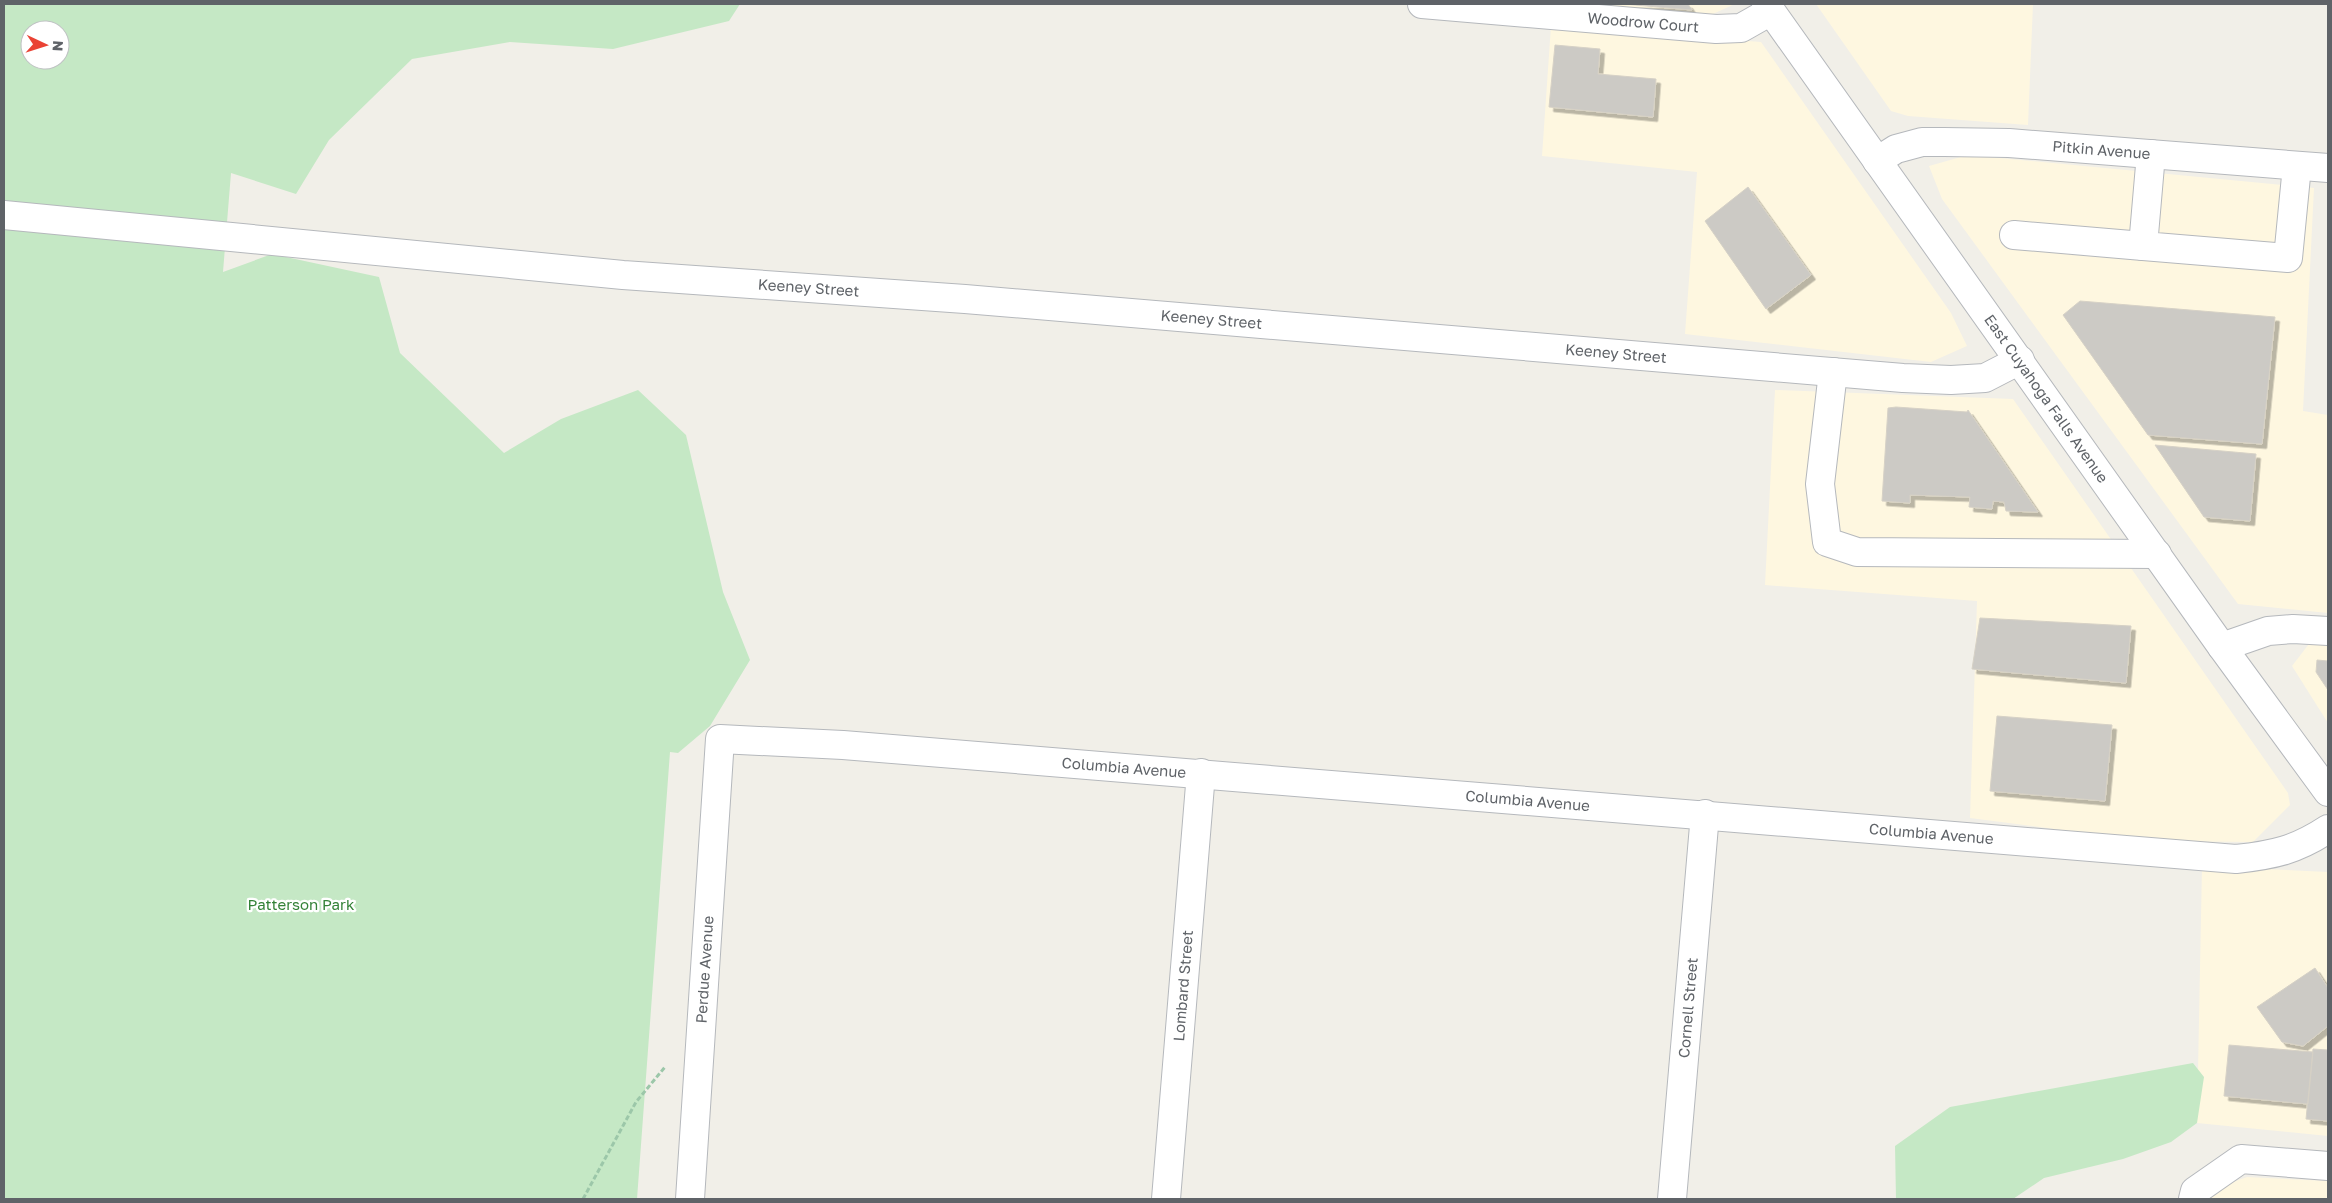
<svg xmlns="http://www.w3.org/2000/svg" width="2332" height="1203" font-family="'Golos Text',sans-serif">
<style>
.commercial{fill:#fef7e0}
.green{fill:#c5e8c5;fill-rule:evenodd}
.building{fill:#cccac5;stroke:#d6d1c6;filter:url(#shadow)}
.lines{fill:none;stroke-linecap:round;stroke-linejoin:round}
.minor-casing{stroke:#b5b8bc;stroke-width:30}
.path{stroke:#9cc7a9;stroke-width:3;stroke-dasharray:5 2.5;stroke-linecap:butt}
.minor{stroke:#fff;stroke-width:28}
.labels{text-anchor:middle;stroke-width:4.5;stroke-linejoin:round;paint-order:stroke}
.street-label{font-size:15px;fill:#5f6368;stroke:#fff}
.park-label{font-size:15px;fill:#348238;stroke:#fff}
</style>
<defs>
<filter id="shadow"><feDropShadow dx="4.5" dy="4.5" stdDeviation="0" flood-color="#0004"/></filter>
</defs>
<rect width="100%" height="100%" fill="#f1efe8"/>
<!-- commercial -->
<path class="commercial" d="M1556,4H1735L1704,18Z
M1816,4H2033L2028,125L1908,116L1891,111Z
M1551,26L1761,42L1951,313L1967,346L1931,362L1685,334L1697,172L1542,156Z
M1968,155L2314,188L2303,411L2328,415V613L2238,604L1942,199L1929,166Z
M1775,390L2013,399L2288,793L2290,805L2253,842L2146,841L1970,818L1977,601L1765,585Z
M2312,640H2328V723L2292,666Z
M2202,866L2328,872V1136L2197,1123Z
M2247,1177L2328,1181V1199H2209L2211,1190Z"/>
<!-- green -->
<path class="green" d="M4,4H740L729,21L613,49L510,42L412,59L329,140L296,194L231,173L223,272L272,254L379,277L400,353L504,453L561,419L638,390L686,435L723,592L750,660L710,726L678,753L670,752L637,1199H4ZM30,30H60V60H30Z
M2193,1063L2204,1077L2197,1123L2171,1142L2123,1159L2044,1178L2013,1199H1896L1895,1146L1950,1107Z"/>
<!-- building -->
<path class="building" d="M1624,4H1688L1692,10Z
M1555,45L1600,49L1598,74L1656,79L1653,117L1549,107Z
M1748,187L1811,275L1766,309L1705,221Z
M2080,301L2275,317L2262,444L2148,435L2063,315Z
M1896,407L1967,412L1968,410L2038,512L2006,511L2004,502L1993,501L1992,509L1969,507L1970,497L1910,495V503L1882,501L1888,408Z
M2155,445L2256,454L2250,521L2204,517Z
M1980,618L2131,626L2126,683L1972,669Z
M2317,660L2328,661V690L2316,672Z
M1997,716L2112,725L2105,801L1990,791Z
M2315,968L2328,988V1026L2303,1046L2282,1042L2257,1007Z
M2229,1045L2313,1052L2308,1104L2224,1096Z
M2313,1049L2328,1050V1121L2306,1119Z"/>
<g class="lines">
<!-- minor casing -->
<g class="minor-casing">
<g id="minor">
<path id="s1" d="M1422,4L1716,29L1741,28L1771,11"/>
<path id="s2" d="M1766,4L2222,647L2328,792"/>
<path d="M2151,154L2143,246L2288,258L2297,166"/>
<path id="s3" d="M1877,161L1896,149L1922,142H1944L2009,143L2328,168"/>
<path id="s4" d="M4,215L623,275L965,299L1903,378L1951,380L1985,378L2020,360"/>
<path d="M2014,235L2143,246"/>
<path d="M1833,372L1820,484L1827,542L1857,552L2157,554"/>
<path d="M2222,647L2268,631L2293,629L2328,631"/>
<path id="s5" d="M690,1199L720,739L843,745L2236,859C2274,855 2296,850 2328,829"/>
<path id="s6" d="M1166,1199L1201,773"/>
<path id="s7" d="M1672,1199L1705,814"/>
<path d="M2193,1199L2195,1191L2241,1159L2328,1166"/>
</g>
</g>
<!-- path -->
<path class="path" d="M583,1199L636,1102L665,1067"/>
<!-- minor -->
<use href="#minor" class="minor"/>
</g>
<g class="labels">
<!-- street labels -->
<g class="street-label">
<text dy="5" stroke="none"><textPath href="#s1" startOffset="222">Woodrow Court</textPath></text>
<text dy="5" stroke="none"><textPath href="#s3" startOffset="229">Pitkin Avenue</textPath></text>
<text dy="5" stroke="none"><textPath href="#s4" startOffset="808">Keeney Street</textPath></text>
<text dy="5" stroke="none"><textPath href="#s4" startOffset="1212">Keeney Street</textPath></text>
<text dy="5" stroke="none"><textPath href="#s4" startOffset="1618">Keeney Street</textPath></text>
<text dy="5" stroke="none"><textPath href="#s2" startOffset="484">East Cuyahoga Falls Avenue</textPath></text>
<text dy="5" stroke="none"><textPath href="#s5" startOffset="866">Columbia Avenue</textPath></text>
<text dy="5" stroke="none"><textPath href="#s5" startOffset="1271">Columbia Avenue</textPath></text>
<text dy="5" stroke="none"><textPath href="#s5" startOffset="1676">Columbia Avenue</textPath></text>
<text dy="5" stroke="none"><textPath href="#s5" startOffset="230">Perdue Avenue</textPath></text>
<text dy="5" stroke="none"><textPath href="#s6" startOffset="214">Lombard Street</textPath></text>
<text dy="5" stroke="none"><textPath href="#s7" startOffset="192">Cornell Street</textPath></text>
</g>
<!-- park labels -->
<g class="park-label">
<text x="301" y="910">Patterson Park</text>
</g>
</g>
<!-- border -->
<rect width="2332" height="1203" fill="none" stroke="#5f6368" stroke-width="10"/>
<!-- north arrow -->
<g transform="translate(45 45) rotate(94)"><circle r="24" fill="#ffffff" stroke="#bfc1c3"/>
<path d="M0-4L9 19L0 12L-9 19Z" fill="#ea4335"/>
<text y="-8" font-size="14" font-weight="bold" text-anchor="middle" fill="#5f6368">N</text>
</g>
</svg>
